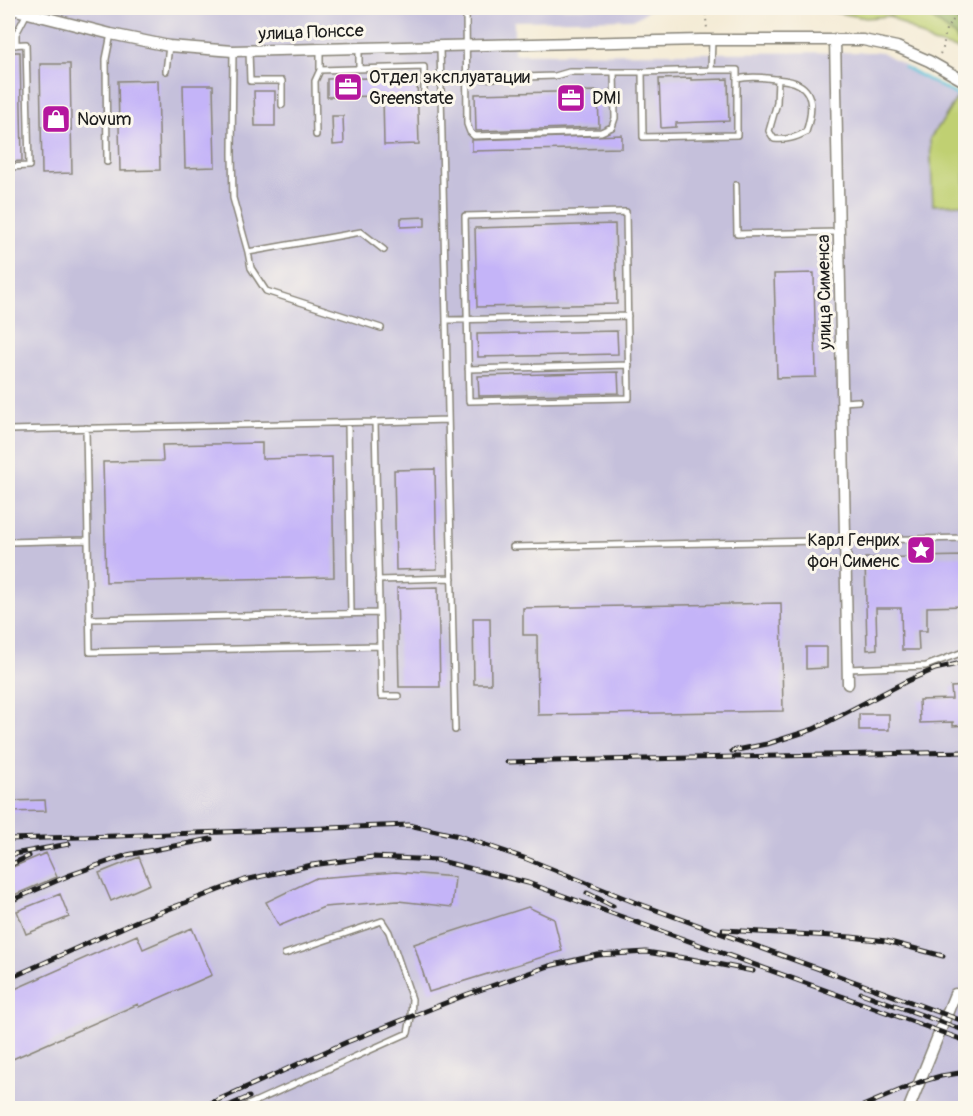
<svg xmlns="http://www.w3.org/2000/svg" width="973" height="1116" font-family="Pangolin,sans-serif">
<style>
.industrial{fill:#c5c0db}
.green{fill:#c0d072;stroke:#6e7647;stroke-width:1.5}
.forest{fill:#98b264;stroke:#5a6740;stroke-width:1.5}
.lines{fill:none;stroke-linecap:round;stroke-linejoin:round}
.stream{stroke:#5dc4da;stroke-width:3}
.building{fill:#c4b4f8}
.lane-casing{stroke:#888478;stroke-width:8}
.street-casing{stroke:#888478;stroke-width:13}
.path{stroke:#888478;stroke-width:2;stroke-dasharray:1.5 4.5;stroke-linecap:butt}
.lane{stroke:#fff;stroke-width:5}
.street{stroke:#fff;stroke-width:10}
.rail-casing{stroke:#1c1c1c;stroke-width:5}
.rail{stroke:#fbf7ec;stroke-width:3;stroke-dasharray:9;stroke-linecap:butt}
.labels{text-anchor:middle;stroke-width:6;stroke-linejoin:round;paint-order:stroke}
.street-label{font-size:18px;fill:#1c1c1c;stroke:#fbf7ec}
.poi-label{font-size:18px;fill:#1c1c1c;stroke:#fbf7ec;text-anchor:start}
</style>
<rect width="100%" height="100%" fill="#fbf7ec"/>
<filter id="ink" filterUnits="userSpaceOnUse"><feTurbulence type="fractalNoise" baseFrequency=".0167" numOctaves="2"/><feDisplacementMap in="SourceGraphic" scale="12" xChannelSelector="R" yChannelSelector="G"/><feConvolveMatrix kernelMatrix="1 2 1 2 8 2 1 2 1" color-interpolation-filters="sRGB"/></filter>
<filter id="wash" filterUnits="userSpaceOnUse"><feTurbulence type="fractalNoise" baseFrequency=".008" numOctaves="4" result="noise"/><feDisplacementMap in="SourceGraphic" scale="24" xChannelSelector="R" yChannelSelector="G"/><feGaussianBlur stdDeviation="1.35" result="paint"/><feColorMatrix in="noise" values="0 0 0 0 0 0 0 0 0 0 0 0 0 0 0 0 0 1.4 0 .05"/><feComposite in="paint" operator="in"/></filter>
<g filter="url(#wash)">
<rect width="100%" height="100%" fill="#f4ebd5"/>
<!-- industrial -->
<path class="industrial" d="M8,8H652L635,19L514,21V54L881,52L965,99V1108H8Z"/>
<!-- green -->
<path class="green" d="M820,8H918L954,35L965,51L933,43L890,16L866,18L817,9Z
M956,99L965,104V204L933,205L930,138L942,122Z"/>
<!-- forest -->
<path class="forest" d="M918,8H965V51L954,35Z"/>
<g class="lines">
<!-- stream -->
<path class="stream" d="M904,67L966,100"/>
</g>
<g id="blocks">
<!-- building -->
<path class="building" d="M8,52H20L22,161L8,162Z
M40,64H70L72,173L42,174Z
M368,78V79L417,78L419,144L384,145L383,96L327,97V79Z
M691,78V80L728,79L729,121L676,123V127L661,128L659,79Z
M158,80L160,170L120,171L118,81Z
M183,85H213L215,167L185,168Z
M254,91H275V126H255Z
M598,91L599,127L476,131L475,94Z
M332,116H343L344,144L333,145Z
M622,135V148L472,151V140Z
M425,217V226L401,227V218Z
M615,224L617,304L477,307L475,228Z
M814,273L816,377L777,378L774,274Z
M617,331L618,354L478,357L477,334Z
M618,372L619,393L479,396L478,376Z
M262,443V459L332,457L334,577L106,582L103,462L163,461L162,445Z
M435,469L437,569L396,570L394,470Z
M965,556L966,606L927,607V631H918L919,650H902L901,608H876L877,649L867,650L865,558Z
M438,587L440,687H399L397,588Z
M781,603L783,711L538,715L537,635H523V608Z
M473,618H490L491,684H474Z
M806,647H827V668L806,669Z
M966,686V725L953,726V722L920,723L919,700L952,699L951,687Z
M859,714H889V730H859Z
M45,800L46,811L8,812V801Z
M46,853L57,877L14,895L8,881V869Z
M139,857L150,884L111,901L99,873Z
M396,872L455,877L452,907L398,901L324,907L279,926L266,902L316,878Z
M60,894L69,917L26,934L17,911Z
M528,907L554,919L562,951L429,992L414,944Z
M192,928L212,975L139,1007L138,1004L8,1061V992L137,935L143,949Z"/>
</g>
</g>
<g filter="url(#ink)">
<use href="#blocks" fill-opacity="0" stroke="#888478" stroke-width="1.5"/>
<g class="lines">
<!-- lane casing -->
<g class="lane-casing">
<path id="lane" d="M466,8L467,124L470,132L474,136L601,132L612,127L615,118L614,72
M8,45L26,44L29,166L8,167
M16,45V34L27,13
M440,47L455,730
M359,48V69
M233,51L232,154L233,198L248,252L251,268L266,291L381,328
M249,51L250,81H282V105
M320,70L424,67V97
M711,70H737V135L643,137L642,72Z
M711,70L712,40
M166,71L169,46
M467,79L555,76L569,72H642
M737,79C750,76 761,77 775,79C783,80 791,80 798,84C816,93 811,117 806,132C795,138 787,140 774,139L769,131L777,103L778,79
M316,135L315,81L320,70V49
M107,162L106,59L111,34
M736,185L737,234L839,232
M626,212L629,398L469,401L465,216Z
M248,252L361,232L384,250
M446,320L628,316
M468,369L629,365
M843,402L858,401
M348,423L351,613
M86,428L90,652L380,646
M8,430L375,422
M8,542L88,540
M513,547L966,538
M378,580L452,578
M89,619L379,613
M848,669L926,666L966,651
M398,696H381L375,422L448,420
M241,1108L408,1033L411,1017L412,999L389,932L382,921L285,954"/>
</g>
<!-- street casing -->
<g class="street-casing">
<path id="street" d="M8,8L111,34L169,46L233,51L701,40H863L897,47L929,61L966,82
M835,39L848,684
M909,1108L955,994"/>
</g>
<!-- path -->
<path class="path" d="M705,8L707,29
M940,54L943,48L946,29L963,8"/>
<!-- lane -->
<use href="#lane" class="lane"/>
<!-- street -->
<use href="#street" class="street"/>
<!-- rail casing -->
<g class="rail-casing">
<path id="rail" d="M732,751L767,744L814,729L907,681L935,669L966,662
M507,762L966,752
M8,839L117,836L409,825L459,836L527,859L634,902L966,1022
M8,855L69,844
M8,866L29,856
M587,893L613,906
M8,902L70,875L127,855L211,839
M723,930L851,937L886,941L943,956
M8,979L137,921L245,880L312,865L373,857L437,860L528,883L966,1041
M861,993L966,1031
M200,1108L347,1042L468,994L549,966L598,955L646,952L691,959L753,971
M223,1108L249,1097
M858,1108L920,1082L941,1076L966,1072"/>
</g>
<!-- rail -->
<use href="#rail" class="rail"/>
</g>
</g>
<!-- icons -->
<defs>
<g id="office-square" transform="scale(1.5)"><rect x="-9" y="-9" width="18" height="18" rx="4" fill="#b5179e" stroke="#fbf7ec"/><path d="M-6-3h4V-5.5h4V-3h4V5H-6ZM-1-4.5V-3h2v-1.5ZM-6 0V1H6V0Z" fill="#fff"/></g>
<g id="shop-square" transform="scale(1.5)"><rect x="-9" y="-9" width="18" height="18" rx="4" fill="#b5179e" stroke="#fbf7ec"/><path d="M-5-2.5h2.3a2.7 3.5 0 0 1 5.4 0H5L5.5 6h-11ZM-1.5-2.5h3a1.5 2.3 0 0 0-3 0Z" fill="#fff"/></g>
<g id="sight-square" transform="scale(1.5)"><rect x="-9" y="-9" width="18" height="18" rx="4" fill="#b5179e" stroke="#fbf7ec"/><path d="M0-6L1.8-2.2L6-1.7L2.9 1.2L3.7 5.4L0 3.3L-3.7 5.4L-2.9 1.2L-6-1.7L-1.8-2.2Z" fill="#fff"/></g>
</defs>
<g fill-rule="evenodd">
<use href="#office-square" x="348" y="87"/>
<use href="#office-square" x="571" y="98"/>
<use href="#shop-square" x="56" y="119"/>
<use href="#sight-square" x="921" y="550"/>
</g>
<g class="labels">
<!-- street labels -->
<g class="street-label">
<text transform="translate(311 32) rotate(-2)" y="6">улица Понссе</text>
<text transform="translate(824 292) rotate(-91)" y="6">улица Сименса</text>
</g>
<!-- poi labels -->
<g class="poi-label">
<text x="369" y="83">Отдел эксплуатации<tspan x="369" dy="21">Greenstate</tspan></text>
<text x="592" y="104">DMI</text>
<text x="77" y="125">Novum</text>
<text x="900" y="546" text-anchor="end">Карл Генрих<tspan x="900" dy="21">фон Сименс</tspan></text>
</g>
</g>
<!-- margin -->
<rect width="973" height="1116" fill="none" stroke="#fbf7ec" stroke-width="30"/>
</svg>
